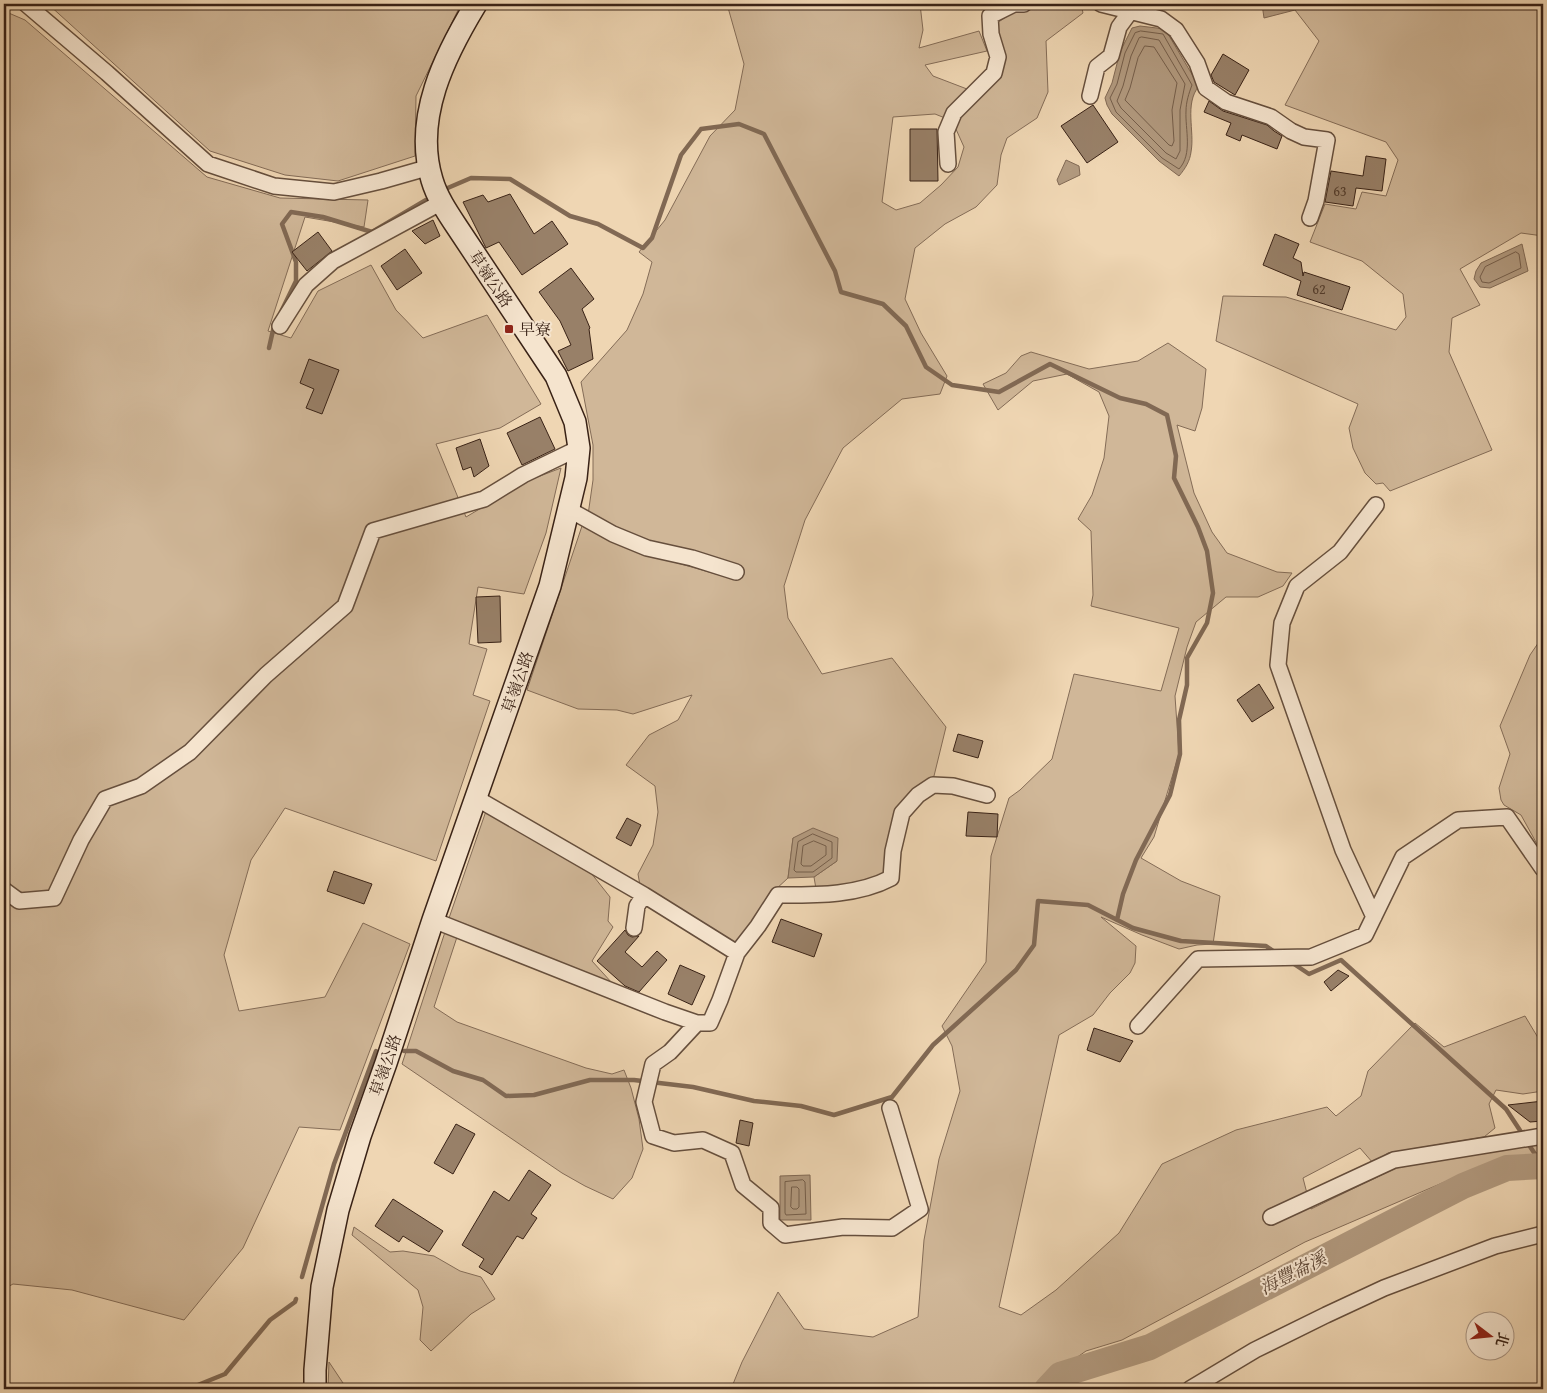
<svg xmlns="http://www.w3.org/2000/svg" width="1547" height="1393" font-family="'Gentium Book Plus','Noto Serif TC',serif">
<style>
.green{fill:#d0b798;stroke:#846c57}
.water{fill:#b1997e;stroke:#816954}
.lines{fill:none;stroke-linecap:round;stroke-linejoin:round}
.shore{stroke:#755e4a;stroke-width:1}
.stream{stroke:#816954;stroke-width:4.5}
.river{stroke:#b1997e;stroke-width:26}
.building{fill:#988068;stroke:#392216}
.street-casing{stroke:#664f3d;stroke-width:18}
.secondary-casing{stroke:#392216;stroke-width:24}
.street{stroke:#f5e4ce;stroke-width:15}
.secondary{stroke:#f5e4ce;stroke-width:21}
.poi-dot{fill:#8f2418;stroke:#f5e4ce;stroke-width:2}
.labels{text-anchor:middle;stroke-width:4;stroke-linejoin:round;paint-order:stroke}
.number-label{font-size:14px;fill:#513a2a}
.street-label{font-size:16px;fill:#392216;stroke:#f5e4ce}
.poi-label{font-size:16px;fill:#392216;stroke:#f5e4ce;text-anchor:start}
.water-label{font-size:18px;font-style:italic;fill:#5d4635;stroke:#f5e4ce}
</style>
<rect width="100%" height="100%" fill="#efd6b3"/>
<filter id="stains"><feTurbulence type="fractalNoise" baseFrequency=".004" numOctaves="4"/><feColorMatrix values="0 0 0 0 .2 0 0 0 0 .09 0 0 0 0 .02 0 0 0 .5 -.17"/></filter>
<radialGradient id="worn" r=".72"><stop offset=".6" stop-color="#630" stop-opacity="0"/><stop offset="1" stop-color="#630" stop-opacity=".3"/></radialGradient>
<!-- green -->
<path class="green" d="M48,4H356L387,9L398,4H461L416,96L415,156L338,181L285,175L210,151Z
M727,4H920L923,30L919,48L979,31L987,51L925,65L933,76L967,89L945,118L935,114L893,117L882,202L896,210L920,203L941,185L958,167L964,147L955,127L964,111L991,87L999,73L997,23L1012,13L1024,10L1081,4L1083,13L1046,41L1048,92L1037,118L1007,138L1001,155L997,185L976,207L945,224L915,248L905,299L921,333L947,376L940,394L902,399L843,448L805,520L784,586L788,618L822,674L892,658L946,727L934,776L917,789L899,808L886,846V873L869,882L816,889L814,877L837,861L793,838L788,878L775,890L733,948L642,897L638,874L653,845L658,812L655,786L626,765L649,735L678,720L692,695L633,714L617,710L578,709L527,690L582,526L646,554L737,580L743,573L627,534L588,515L593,480V445L581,382L627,330L643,294L652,262L639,252L665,220L710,136L735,110L744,64Z
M1303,4H1543V236L1521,233L1460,269L1480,305L1452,318L1449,352L1492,450L1390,491L1383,483L1376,484L1365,473L1353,448L1349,428L1358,404L1216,341L1223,296L1286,297L1396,330L1406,317L1403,294L1362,261L1310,242L1325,204L1356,209L1362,192L1386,196L1398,160L1386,142L1285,105L1319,41L1295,10Z
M4,11L25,20L207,177L280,198L368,200L364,227L305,217L268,331L291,338L318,291L371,265L396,310L423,338L487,315L541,404L500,428L436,444L466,517L527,481L561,468L546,533L524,594L478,587L469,644L487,649L473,695L490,701L436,861L285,808L251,860L224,955L239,1011L325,997L363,923L410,944L340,1130L299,1127L243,1248L184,1320L72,1290L13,1284L4,1289Z
M1168,343L1206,369L1202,408L1195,431L1177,425L1194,493L1212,532L1227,553L1277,572L1292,573L1283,586L1258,597H1226L1196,622L1187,647L1175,696L1179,754L1154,837L1141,858L1181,881L1220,896L1213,944L1197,945L1179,949L1142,935L1101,917L1136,946L1135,963L1130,973L1110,993L1093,1015L1059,1035L999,1307L1021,1315L1056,1290L1119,1233L1162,1164L1236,1130L1327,1107L1336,1116L1361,1096L1368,1071L1415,1023L1444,1047L1525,1016L1543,1046V1091L1523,1094L1496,1090L1489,1104L1495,1128L1484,1137L1388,1153L1373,1163L1360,1148L1303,1178L1311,1209L1396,1168L1538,1142L1543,1144V1159L1484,1165L1305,1242L1122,1340L1086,1351L1032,1389H731L742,1362L778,1292L804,1329L873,1337L918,1317L924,1240L939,1159L960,1091L952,1046L942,1026L986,962L991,856L1009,798L1020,790L1052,759L1074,674L1161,691L1179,628L1091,606L1093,595L1091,531L1078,519L1092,495L1104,458L1109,416L1099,392L1067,374L1033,381L998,410L983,384L1006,373L1021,356L1031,352L1089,369L1138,361Z
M1543,636V855L1521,815L1504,805L1501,800L1499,788L1510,754L1500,726L1530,655Z
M486,811L587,868L610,897L608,921L613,927L592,961L612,983L448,921Z
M445,932L457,937L434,1007L457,1022L586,1068L612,1074L624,1070L631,1088L639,1119L643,1149L632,1178L613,1199L585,1186L562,1173L402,1064Z
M354,1227L390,1252L403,1251L434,1256L460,1271L481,1277L495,1299L471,1314L431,1351L420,1340L423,1307L418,1290L352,1235Z
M329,1362L347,1389H328Z"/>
<!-- water -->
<path class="water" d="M1262,4H1303L1295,10L1264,18Z
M1140,26L1165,29L1199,86C1184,104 1195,131 1191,152C1190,161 1185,169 1179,176L1159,161L1112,114L1107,105L1105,98L1112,83L1120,52L1132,28Z
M1066,160L1079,166L1080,175L1059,185L1057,180Z
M1522,244L1528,271L1490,288L1480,287L1474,279L1476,271L1481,263Z
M813,828L838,838L837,861L814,877L788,878L793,838Z
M810,1175L811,1220H780V1176Z"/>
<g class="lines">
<!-- shore -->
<path class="shore" d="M1141,31L1163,34L1192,85C1189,93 1186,102 1186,111C1185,129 1193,154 1179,169L1162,158L1116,112L1110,98L1117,84L1125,53L1135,33Z
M1142,37L1159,40L1185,84L1180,110V151L1176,159L1166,153L1121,108L1117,101L1123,86L1131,56L1139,38Z
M1145,46L1154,47L1177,83L1172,110L1174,141L1172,146L1169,145L1125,100L1130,88L1138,58Z
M1516,252L1519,254L1521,268L1489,283L1482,282L1480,277L1485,267Z
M813,834L832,842V858L813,872H796L794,870L798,842Z
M814,841L826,846V855L811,866H803L801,864L803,846Z
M803,1180L805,1182L806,1214L786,1215L785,1213V1182Z
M792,1187H797L799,1189V1207L797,1209H793L791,1207Z"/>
<!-- stream -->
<path class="stream" d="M443,190L471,178L510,179L570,216L598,224L643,248L652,238L681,155L701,129L739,124L764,134L835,271L841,292L883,304L906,326L926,367L952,385L999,392L1050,364L1120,398L1146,404L1167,415L1176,456L1174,478L1198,527L1207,551L1213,593L1207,623L1187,658V685L1179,720L1180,754L1170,795L1136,860L1123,894L1117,920
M281,312L296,281V262L282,224L291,212L323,217L372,232L426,200
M269,348L274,326
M1291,962L1309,974L1341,960L1506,1109L1523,1135
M404,1051H416L453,1071L483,1080L506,1096L534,1095L590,1080H634L693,1087L754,1101L801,1106L834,1115L892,1097L933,1045L1016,970L1034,945L1038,901L1088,905L1133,928L1181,941L1266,946L1276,953
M1527,1142L1543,1166
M302,1277L334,1164L376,1051
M188,1389L225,1374L270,1320L295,1302L296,1299"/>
<!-- river -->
<path class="river" d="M1047,1389L1060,1375L1150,1347L1463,1186L1507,1168L1543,1166"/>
</g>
<!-- building -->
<path class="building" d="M1223,54L1249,70L1235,95L1214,82L1211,75Z
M1209,101L1223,111L1267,125L1274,131L1282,136L1277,149L1242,135L1240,141L1226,135L1231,123L1204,112Z
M1093,105L1118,142L1087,163L1061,126Z
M910,129H937L938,181H910Z
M1366,156L1386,159L1382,191L1356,188L1353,206L1325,202L1331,171L1363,176Z
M510,194L534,234L552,221L568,244L522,275L499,242L486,248L463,202L483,195L488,202Z
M433,220L440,236L425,244L412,231Z
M318,232L332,251L307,271L292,252Z
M1275,234L1299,244L1293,258L1301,262L1303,276L1304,272L1350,287L1342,310L1297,295L1301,281L1263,265Z
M405,249L422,273L397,290L381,266Z
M571,268L594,299L582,309L590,328L589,329L593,359L568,371L558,351L571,345L560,321L539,292Z
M309,359L339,370L322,414L306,408L314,389L300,383Z
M540,417L555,449L522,465L507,433Z
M480,439L489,466L474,477L471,467L463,470L456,448Z
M500,596L501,642L478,643L476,597Z
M1259,684L1274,708L1252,722L1237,700Z
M958,734L983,741L978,758L953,751Z
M968,812L998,814L997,837L966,836Z
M627,818L641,825L631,846L616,838Z
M334,871L372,884L364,904L327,891Z
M781,919L822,934L814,957L772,942Z
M625,930L628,935L632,937L639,936L625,952L642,967L657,951L667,960L639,992L625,986L597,961Z
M680,965L705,976L692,1005L668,994Z
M1338,970L1349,976L1331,991L1324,982Z
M1094,1028L1133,1041L1120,1062L1087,1050Z
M1543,1101V1121L1530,1122L1508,1105Z
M740,1120L753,1123L749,1146L736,1143Z
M456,1124L475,1134L453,1174L434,1163Z
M529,1170L551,1185L531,1214L537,1218L523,1239L517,1236L492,1275L479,1267L484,1259L462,1245L494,1191L509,1201Z
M393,1199L443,1231L429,1252L403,1236L399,1242L375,1226Z"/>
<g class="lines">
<!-- street casing -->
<g class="street-casing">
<path id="street" d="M26,4L107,73L208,164L274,186L334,192L381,181L430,167
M1101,4L1161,19L1176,30L1197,63L1206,88L1226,102L1271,117L1291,131L1304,137L1327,140L1316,201L1310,218
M1090,96L1097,67L1111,56L1119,27L1130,12
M948,164L946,132L954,113L994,73L998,57L991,34L990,16L1014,4H1024
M280,326L306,285L333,261L442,202
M568,509L613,534L647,548L692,558L736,572
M476,798L644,895L737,953
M4,890L19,901L54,898L81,840L105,799L141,786L190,752L266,675L345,606L373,531L484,499L523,475L579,448
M1374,917L1343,850L1278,665L1282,623L1297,586L1340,552L1376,505
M433,920L665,1012L697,1023L670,1052L653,1064L644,1102L653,1136L674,1143L703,1140L732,1153L743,1185L771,1208V1223L785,1235L843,1227L892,1228L920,1209L890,1108
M634,928L637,906L644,895
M697,1023H710L720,1000L737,953L758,926L778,895C815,895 857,896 891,878L893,851L902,813L918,795L933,785L953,786L987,795
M1138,1026L1198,959L1311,957L1365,935L1403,857L1458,820L1507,817L1543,869
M1271,1217L1394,1160L1543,1136
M1190,1389L1255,1350L1326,1315L1384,1288L1495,1246L1543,1234"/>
</g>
<!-- secondary casing -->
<g class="secondary-casing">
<path id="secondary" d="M315,1389V1370L322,1287L338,1210L360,1136L386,1063L433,920L550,586L576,478L579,448L575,422L556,376L457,227C447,212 437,197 432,180C413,118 445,55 476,4"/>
</g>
<!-- street -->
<use href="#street" class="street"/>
<!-- secondary -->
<use href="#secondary" class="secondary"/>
</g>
<!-- markers -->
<rect class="poi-dot" x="504" y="324" width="10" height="10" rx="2.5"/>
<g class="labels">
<!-- number labels -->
<g class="number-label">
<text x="1340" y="196">63</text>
<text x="1319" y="294">62</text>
</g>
<!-- street labels -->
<g class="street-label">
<text transform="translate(491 279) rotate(56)" y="6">草嶺公路</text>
<text transform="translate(517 682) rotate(-71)" y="6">草嶺公路</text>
<text transform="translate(385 1065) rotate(-71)" y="6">草嶺公路</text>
</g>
<!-- poi labels -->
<g class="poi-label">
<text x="519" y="335">早寮</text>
</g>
<!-- water labels -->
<g class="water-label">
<text transform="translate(1293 1273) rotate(-27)" y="6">海豐崙溪</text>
</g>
</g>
<!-- margin -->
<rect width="1547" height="1393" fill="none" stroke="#efd6b3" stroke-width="20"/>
<rect x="5" y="5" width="1537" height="1383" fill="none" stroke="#392216" stroke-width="2.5"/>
<rect x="10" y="10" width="1527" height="1373" fill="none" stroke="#392216"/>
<!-- north arrow -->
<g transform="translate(1490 1336) rotate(106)"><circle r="24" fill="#f5e4ce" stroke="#aa9684"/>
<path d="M0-4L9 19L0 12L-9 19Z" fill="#8f2418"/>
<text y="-8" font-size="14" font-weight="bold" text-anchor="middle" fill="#392216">北</text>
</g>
<rect width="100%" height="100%" filter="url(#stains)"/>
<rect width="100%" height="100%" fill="url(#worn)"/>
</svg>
